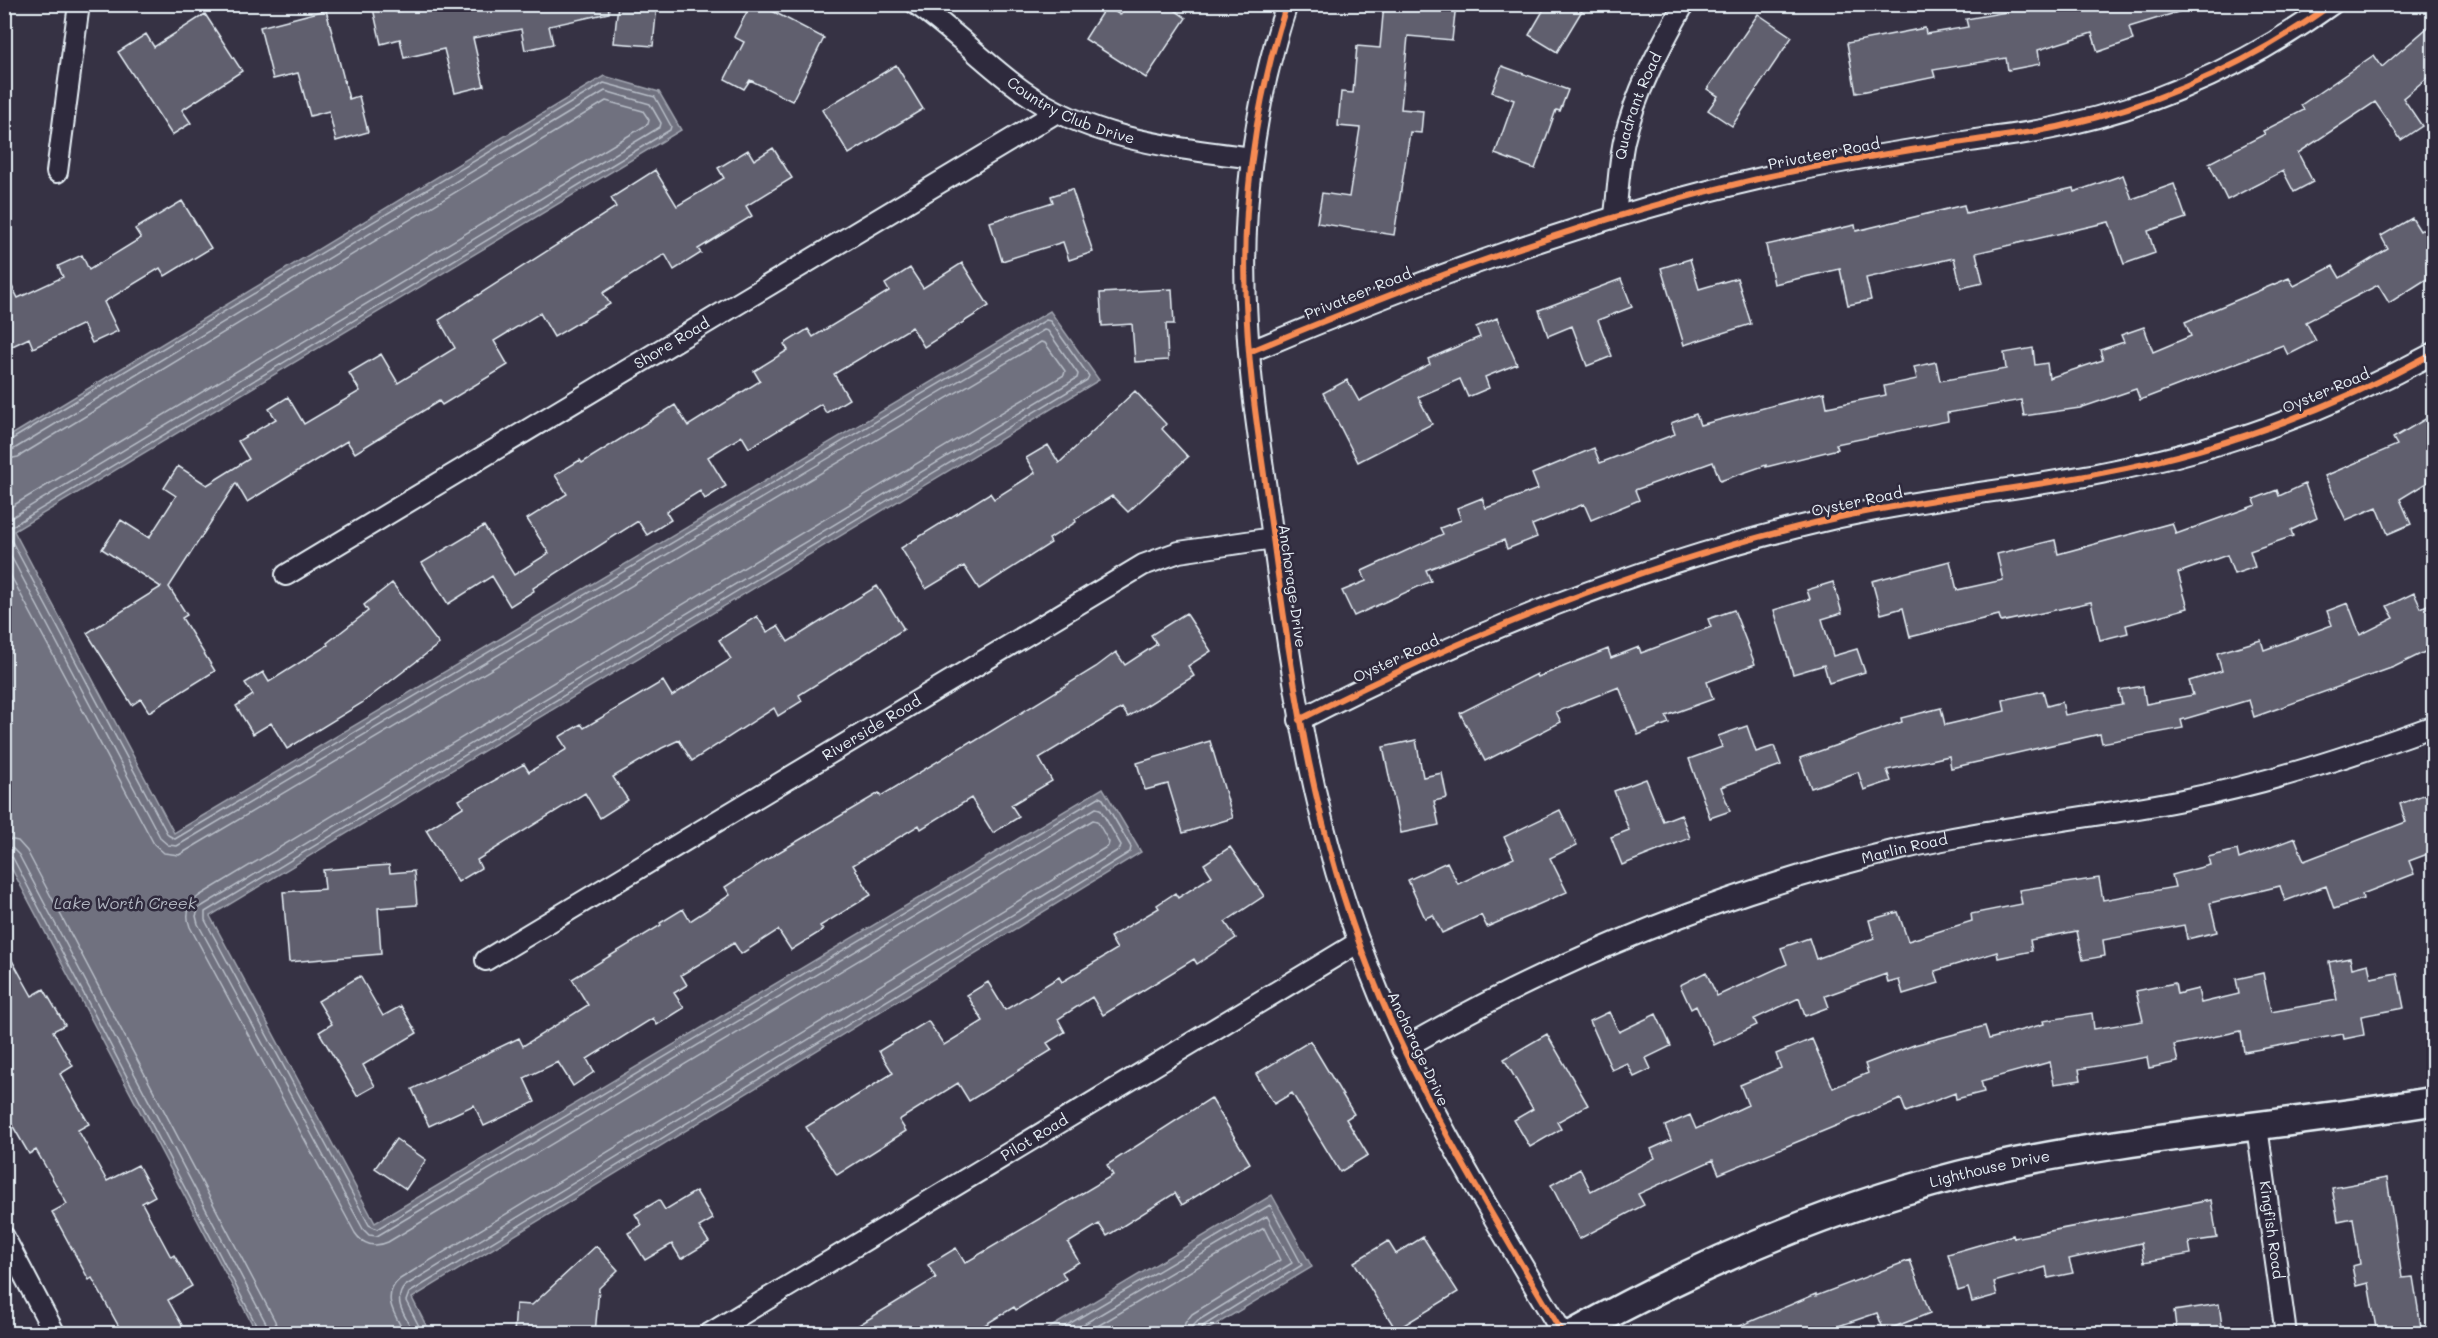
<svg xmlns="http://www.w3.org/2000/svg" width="2438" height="1338" font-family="Mali,sans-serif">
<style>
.water{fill:#70717f;stroke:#a0a4af;stroke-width:1.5}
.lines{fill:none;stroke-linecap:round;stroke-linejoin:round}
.shore{stroke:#b8bec8;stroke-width:1.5}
.building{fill:#605e6e;stroke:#e8f1f8;stroke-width:1.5}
.street-casing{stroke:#e8f1f8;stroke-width:24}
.secondary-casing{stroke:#e8f1f8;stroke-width:32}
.street{stroke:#2f2a3d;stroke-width:20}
.secondary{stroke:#2f2a3d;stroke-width:27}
.cycleway-casing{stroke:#2f2a3d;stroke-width:10}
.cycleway{stroke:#f68b52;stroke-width:6}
.labels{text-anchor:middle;stroke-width:5;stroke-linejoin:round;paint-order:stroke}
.street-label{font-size:15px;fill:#e8f1f8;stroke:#2f2a3d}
.water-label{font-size:16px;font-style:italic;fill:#b2b7c2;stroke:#2f2a3d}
</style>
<rect width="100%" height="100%" fill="#363244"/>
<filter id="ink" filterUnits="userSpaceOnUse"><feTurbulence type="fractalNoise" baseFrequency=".0167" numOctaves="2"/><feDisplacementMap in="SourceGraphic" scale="12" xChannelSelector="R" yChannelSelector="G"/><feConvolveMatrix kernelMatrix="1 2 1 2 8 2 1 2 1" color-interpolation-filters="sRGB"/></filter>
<g filter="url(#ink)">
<!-- water -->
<path class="water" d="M604,76L659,92L681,130L14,531L174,833L1050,311L1099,380L210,916L375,1223L1103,788L1141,852L412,1298L430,1333H257L5,856V439Z
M1272,1195L1312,1267L1202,1333H1041Z"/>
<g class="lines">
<!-- shore -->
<path class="shore" d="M4,444L604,83L655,97L671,126L670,130L9,528V536L168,835L175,839L1046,320L1050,321L1089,376L1087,380L205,912V920L369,1225L377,1229L1099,797L1103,799L1131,847L1130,852L409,1293L406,1301L423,1334
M4,451L14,449L605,91L650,104L661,123L660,127L4,522
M4,460L18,457L606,101L643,111L649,120L648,124L4,511
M4,543L161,839L168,845L177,846L1044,330L1048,331L1078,374L1077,378L199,908L196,916L198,924L363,1229L369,1235L377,1236L1096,808L1100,809L1121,845L1120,849L405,1286C391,1301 407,1319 415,1334
M4,563L154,844L164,853L179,855L1041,342L1045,343L1065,371L1064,375L199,896C188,904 185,914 190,927L355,1233C363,1245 375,1248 388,1242L1093,820L1097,821L1109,842L1108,846L400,1279C380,1296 395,1315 405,1334
M4,838L18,841L27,851L275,1321L278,1334
M4,847L12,848L19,855L267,1325L269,1334
M4,855L13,858L261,1334
M1052,1334L1270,1205L1302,1265L1203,1326L1200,1334
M1067,1334L1267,1216L1292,1263L1199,1320L1194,1325L1192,1334
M1084,1334L1264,1228L1280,1260L1192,1314L1185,1323L1183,1334"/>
</g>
<!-- building -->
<path class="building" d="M372,4H394L396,12L427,4H608L609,13L549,26L553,44L525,50L521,29L473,38L484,86L455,93L444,49L404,58L400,39L381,44Z
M618,4H657L653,46L614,43Z
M751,4H759L824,38L792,101L750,80L744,89L725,79L744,42L734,37Z
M1127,4H1166L1186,18L1146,78L1085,39L1106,6L1120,15Z
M1384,4H1456L1452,40L1408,36L1401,109L1423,111L1421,133L1410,132L1394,235L1317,223L1322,193L1349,197L1360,128L1338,126L1341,92L1353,93L1357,46L1380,48Z
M1547,4H1586L1557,52L1529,35Z
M2006,4H2187L2188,9L2129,27L2133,40L2098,52L2092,33L2038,50L2040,64L2008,70L2006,58L1933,70L1935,77L1856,93L1847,43L1925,28L1926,34L1968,27L1966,19L2007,12Z
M326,10L349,99L359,96L368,132L336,141L329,111L310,116L298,73L273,79L260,27Z
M205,14L242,71L182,110L191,123L172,135L118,52L146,34L154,47Z
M1758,14L1792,37L1732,126L1708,110L1718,96L1707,89Z
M2433,23V73L2403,98L2422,126L2401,140L2375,102L2298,153L2313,182L2294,192L2283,171L2227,200L2209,163L2265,134L2263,131L2304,110L2301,105L2374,55L2382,67Z
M896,65L923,109L849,154L822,110Z
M1502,66L1568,90L1560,111L1556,110L1535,169L1495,154L1514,100L1492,92Z
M773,148L792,178L746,206L752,216L698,249L701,253L674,270L665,254L603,293L610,304L554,337L540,313L494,341L508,365L442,405L439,401L355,453L347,441L247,502L236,483L169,587L187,615L182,618L215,671L149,712L141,699L132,705L87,633L161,587L102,549L121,520L149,538L176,496L164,488L178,466L207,485L249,459L238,441L276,419L269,409L288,397L304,424L360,391L349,373L381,354L398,383L455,348L439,320L616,207L611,198L655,170L677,206L724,178L718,168L748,150L754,160Z
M2123,175L2132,199L2174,184L2186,218L2148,231L2155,253L2124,264L2109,222L1976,253L1983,283L1961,288L1954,258L1866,278L1871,300L1848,305L1840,269L1774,284L1766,245L1855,225L1856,231L1964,205L1966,213L2073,188L2074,192Z
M1072,189L1093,252L1069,260L1063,242L1002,261L990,222L1053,202L1051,196Z
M182,201L211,248L165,276L160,268L104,302L118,331L92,343L83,324L33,348L29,338L4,350V271L18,298L63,277L58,266L82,255L89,270L141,238L135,229Z
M2412,218L2420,231L2433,223V275L2389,303L2378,285L2306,322L2316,341L2288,355L2283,345L2140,400L2136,389L2080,408L2024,416L2021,400L1947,413L1948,421L1836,444L1838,449L1766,467V465L1720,481L1713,462L1635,490L1639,500L1591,520L1584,504L1532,525L1537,537L1507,549L1504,540L1426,570L1431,581L1354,616L1342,591L1366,581L1362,571L1443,534L1440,528L1461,520L1457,508L1482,498L1486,508L1538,489L1532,474L1594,448L1600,463L1675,434L1671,423L1696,414L1700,425L1824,392L1827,407L1886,395L1884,386L1917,379L1914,367L1936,362L1940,381L2006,369L2004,353L2033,348L2035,365L2047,363L2049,378L2103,360L2100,350L2124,342L2121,335L2144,327L2153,352L2191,336L2185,322L2289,278L2294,286L2333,266L2340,278L2388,249L2381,236Z
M1690,259L1699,289L1737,278L1751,324L1684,345L1661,268Z
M962,263L989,306L924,347L912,327L834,374L849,399L826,413L821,404L749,448L742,436L708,457L726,486L705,499L700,491L666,512L671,520L647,535L638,521L533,588L534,591L510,606L492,576L448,604L422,563L484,526L514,575L549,553L527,519L567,494L555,475L580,460L582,463L675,405L688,426L760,381L754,371L788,350L784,344L808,329L813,337L889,291L885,284L910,268L923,288Z
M1621,279L1632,307L1598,320L1612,356L1587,366L1572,326L1548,336L1539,310Z
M1172,289L1174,324H1166L1168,360L1135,362L1132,324L1102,326L1100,293Z
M1497,318L1517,364L1485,377L1489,388L1468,397L1460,379L1418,397L1432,424L1358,462L1323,393L1347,380L1359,401L1430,364L1428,359L1480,337L1476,327Z
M1135,391L1166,424L1162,429L1188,457L1128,512L1112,496L1075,519L1076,522L1049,539L1051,543L979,589L964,566L926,589L901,548L990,493L994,499L1035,473L1026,458L1048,445L1059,463Z
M2427,418L2433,429V479L2400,499L2411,524L2388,534L2377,507L2346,520L2325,476L2397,445L2393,438Z
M2305,484L2317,518L2291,530L2293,536L2250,551L2255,567L2234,574L2227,555L2178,573L2188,608L2126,625L2128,633L2100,640L2091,602L2001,622L1999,615L1910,637L1903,608L1881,614L1872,581L1950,561L1957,590L2003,580L1997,554L2055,540L2058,554L2172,523L2176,534L2256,505L2254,499L2277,490L2279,496Z
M1833,582L1842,613L1822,619L1833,656L1857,649L1865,672L1829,683L1824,665L1793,674L1774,610L1810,599L1807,590Z
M392,583L439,644L362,703L287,749L271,723L253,734L236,706L253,695L245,683L263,672L269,682L328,645L327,643L368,611L364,605Z
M877,586L904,629L799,695L802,701L778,716L774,708L692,761L679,740L662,748L613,777L628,800L600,818L585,793L477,860L481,868L458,882L426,830L463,807L459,800L524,764L529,772L567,749L559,737L581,724L584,728L663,681L672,696L731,659L719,640L757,616L767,632L778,626L788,642Z
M2414,593L2421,608L2433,602V648L2394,667L2254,717L2249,700L2181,720L2183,728L2102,743L2100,734L1951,768L1949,756L1887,770L1891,781L1864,790L1858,772L1811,788L1800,758L1902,722L1901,718L1941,708L1945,725L2005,711L2003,700L2043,691L2047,706L2062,702L2065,715L2122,704L2119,690L2143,686L2146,704L2193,695L2189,681L2222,671L2217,653L2261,640L2264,650L2332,625L2327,611L2348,603L2360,635L2394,618L2387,606Z
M1734,610L1755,664L1707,682L1713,699L1666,716L1669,723L1638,735L1619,687L1556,712L1561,722L1485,761L1460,713L1537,674L1538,677L1608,649L1611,658L1639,647L1641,653L1711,627L1708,619Z
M1186,613L1211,651L1188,666L1194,676L1128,717L1122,708L1039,758L1052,781L1011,805L1019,817L993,833L971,798L921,829L919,825L853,865L871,895L820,926L823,930L791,950L778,930L741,954L734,943L681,975L687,985L674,993L684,1008L657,1025L653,1018L587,1059L594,1072L573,1086L558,1062L524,1078L535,1102L484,1126L474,1105L429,1126L412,1089L519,1038L523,1046L588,1005L572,979L661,925L660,923L683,909L690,921L730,895L725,887L774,855L879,793L881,796L971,741L972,743L1096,667L1116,652L1125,665L1157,644L1151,635Z
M1747,726L1756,752L1774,746L1781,765L1721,787L1730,811L1710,818L1689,759L1722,747L1718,736Z
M1416,740L1423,777L1442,773L1447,798L1434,801L1439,825L1401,833L1383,747Z
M1210,741L1233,818L1183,833L1168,784L1145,790L1137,763Z
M1646,779L1663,821L1681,814L1690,838L1622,865L1611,837L1629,830L1614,791Z
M2433,791V852L2409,861L2414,874L2362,894L2363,899L2334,909L2326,886L2285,901L2280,886L2210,903L2217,932L2187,939L2184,925L2103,940L2105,956L2083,960L2077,931L2030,940L2032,951L1998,958L1997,952L1935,971L1939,983L1903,994L1899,980L1888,983L1886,974L1825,996L1829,1007L1805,1016L1799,998L1754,1019L1757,1025L1714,1045L1696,1006L1691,1009L1680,985L1706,972L1717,996L1787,964L1781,948L1809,938L1816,959L1874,938L1869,920L1898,912L1908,941L1972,921L1971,914L2022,904L2019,890L2099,878L2103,900L2175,887L2172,875L2210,865L2208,857L2237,850L2239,859L2295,838L2304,861L2406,822L2400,804Z
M1560,810L1577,845L1550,858L1567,892L1487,927L1481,915L1442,933L1433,915L1425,918L1408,880L1447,862L1458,884L1514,858L1504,837Z
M1230,847L1264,896L1225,922L1236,938L1197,964L1194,959L1103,1015L1092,997L1058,1019L1065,1032L1047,1043L1052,1050L969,1101L958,1083L899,1120L906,1131L837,1175L806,1127L893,1073L879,1051L928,1021L944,1045L983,1021L967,995L988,982L1005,1010L1059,977L1062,982L1117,949L1110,937L1159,908L1157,905L1175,893L1178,898L1212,876L1204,864Z
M389,865L390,873L414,871L417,905L378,908L381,954L289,962L283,892L325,889L323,870Z
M4,946L32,996L44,989L65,1025L53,1031L73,1066L60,1074L89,1124L78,1130L107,1181L138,1165L155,1196L142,1203L171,1257L174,1255L192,1286L168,1300L187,1334H123L92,1278L89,1280L52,1212L67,1204L36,1150L29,1154L4,1111Z
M2350,958L2352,968L2368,964L2371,978L2397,973L2404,1008L2361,1016L2364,1035L2344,1039L2343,1034L2244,1052L2241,1031L2174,1045L2178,1062L2149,1068L2147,1057L2079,1069L2081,1080L2054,1084L2050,1062L1981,1081L1984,1092L1956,1099L1955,1093L1906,1112L1901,1099L1719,1174L1713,1160L1638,1194L1644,1205L1579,1239L1551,1185L1580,1169L1591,1191L1655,1158L1651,1149L1671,1140L1665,1126L1690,1115L1696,1129L1748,1105L1740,1085L1781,1068L1776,1054L1812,1039L1833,1088L1868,1073L1865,1064L1914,1045L1985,1026L1989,1039L2044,1024L2043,1021L2092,1013L2094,1029L2143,1021L2136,991L2175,983L2177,994L2198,989L2201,1003L2239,994L2236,979L2263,973L2271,1012L2337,1000L2329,962Z
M360,976L383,1016L401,1006L417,1033L363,1065L375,1086L357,1096L319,1032L332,1024L318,1001Z
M1609,1012L1619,1032L1656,1014L1671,1046L1646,1058L1651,1069L1634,1077L1627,1063L1612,1070L1590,1021Z
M1547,1034L1588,1105L1557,1122L1561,1129L1530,1147L1514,1120L1533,1109L1504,1059Z
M1310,1041L1354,1114L1346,1119L1368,1155L1340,1172L1292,1093L1274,1104L1256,1074Z
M1211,1098L1250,1163L1182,1205L1175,1193L1107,1236L1099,1224L1068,1243L1079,1262L1062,1272L1066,1279L1016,1310L1014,1307L970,1334H844L936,1278L928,1265L956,1248L965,1263L1113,1175L1107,1165Z
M396,1139L426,1160L406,1189L375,1168Z
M2387,1178L2402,1278L2413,1277L2421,1327L2377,1334L2368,1283L2356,1286L2352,1266L2360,1264L2353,1218L2338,1221L2332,1188Z
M696,1191L713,1219L699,1227L709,1242L681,1259L672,1244L645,1260L628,1233L642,1225L635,1214L659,1200L665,1210Z
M2211,1200L2217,1238L2189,1242L2191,1254L2144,1262L2141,1243L2069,1259L2073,1273L2048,1278L2046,1267L1994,1282L1997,1295L1972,1302L1968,1288L1958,1291L1948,1254L2013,1235L2014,1238Z
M1423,1237L1458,1292L1396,1330L1354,1262L1388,1241L1396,1254Z
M596,1246L618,1270L599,1288L595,1334H514L516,1304L532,1305Z
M1910,1260L1930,1313L1884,1331L1877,1313L1815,1334H1721L1816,1294V1296Z
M2219,1304L2223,1334H2177L2174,1311Z"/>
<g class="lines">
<!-- street casing -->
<g class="street-casing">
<g id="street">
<path id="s1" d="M916,4C954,30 985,64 1023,91C1092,140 1171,147 1252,158"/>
<path d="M1287,4C1253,106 1240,216 1247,323C1251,400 1265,476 1275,553C1294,695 1316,834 1369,969C1419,1098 1492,1215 1563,1334"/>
<path d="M57,172L79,4"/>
<path id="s2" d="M1615,215C1618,191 1619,165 1624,141C1635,93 1660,47 1684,4"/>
<path d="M1249,352C1418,281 1587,218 1766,177C1833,162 1902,151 1970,141C2002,136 2035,133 2066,125C2162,103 2252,62 2332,4"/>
<path id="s3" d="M286,575L1057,112"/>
<path d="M1299,720C1468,634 1642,563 1827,520C1918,499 2010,491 2101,473C2217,451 2330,410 2434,353"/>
<path id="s4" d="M486,960L1143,565L1179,552L1273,538"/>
<path id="s5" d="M1402,1049C1558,959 1722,892 1897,850C1991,827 2088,819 2182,800C2269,783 2351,756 2434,726"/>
<path id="s6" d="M2257,1127L2286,1334"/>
<path d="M4,1237L55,1334"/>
<path id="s7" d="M709,1334L1359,942"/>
</g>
</g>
<!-- secondary casing -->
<g class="secondary-casing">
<g id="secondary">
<path id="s8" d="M1573,1334C1704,1261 1839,1203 1985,1169C2131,1136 2285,1126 2434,1101"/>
</g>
</g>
<!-- street -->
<use href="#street" class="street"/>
<!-- secondary -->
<use href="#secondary" class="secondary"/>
<!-- cycleway casing -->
<g class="cycleway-casing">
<path id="cycleway" d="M1287,4C1253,106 1240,216 1247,323C1251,400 1265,476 1275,553C1294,695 1316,834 1369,969C1419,1098 1492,1215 1563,1334
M1249,352C1418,281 1587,218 1766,177C1833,162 1902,151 1970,141C2002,136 2035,133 2066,125C2162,103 2252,62 2332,4
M1299,720C1468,634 1642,563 1827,520C1918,499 2010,491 2101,473C2217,451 2330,410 2434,353"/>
</g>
<!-- cycleway -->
<use href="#cycleway" class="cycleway"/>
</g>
</g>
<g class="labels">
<!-- street labels -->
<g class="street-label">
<text dy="5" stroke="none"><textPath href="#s2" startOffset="112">Quadrant Road</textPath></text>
<text dy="5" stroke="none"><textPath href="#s1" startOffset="190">Country Club Drive</textPath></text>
<text transform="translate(1824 154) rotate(-11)" y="5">Privateer Road</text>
<text transform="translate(1358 294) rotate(-22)" y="5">Privateer Road</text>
<text dy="5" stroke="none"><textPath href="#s3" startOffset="450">Shore Road</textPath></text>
<text transform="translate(2326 391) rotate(-23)" y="5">Oyster Road</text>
<text transform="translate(1857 502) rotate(-12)" y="5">Oyster Road</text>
<text transform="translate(1292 586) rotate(82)" y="5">Anchorage Drive</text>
<text transform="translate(1396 659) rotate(-25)" y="5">Oyster Road</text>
<text dy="5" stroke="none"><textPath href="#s4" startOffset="450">Riverside Road</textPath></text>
<text dy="5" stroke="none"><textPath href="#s5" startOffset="543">Marlin Road</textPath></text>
<text transform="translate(1418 1049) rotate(65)" y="5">Anchorage Drive</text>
<text dy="5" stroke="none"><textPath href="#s7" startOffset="380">Pilot Road</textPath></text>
<text dy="5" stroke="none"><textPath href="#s8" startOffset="450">Lighthouse Drive</textPath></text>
<text dy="5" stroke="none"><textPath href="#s6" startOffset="104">Kingfish Road</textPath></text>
</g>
<!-- water labels -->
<g class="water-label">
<text x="125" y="909">Lake Worth Creek</text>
</g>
</g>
<!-- margin -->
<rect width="2438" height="1338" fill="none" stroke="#2f2a3d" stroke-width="24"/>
<rect x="12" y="12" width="2414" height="1314" fill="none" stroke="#e8f1f8" stroke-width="2" filter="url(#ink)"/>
</svg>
